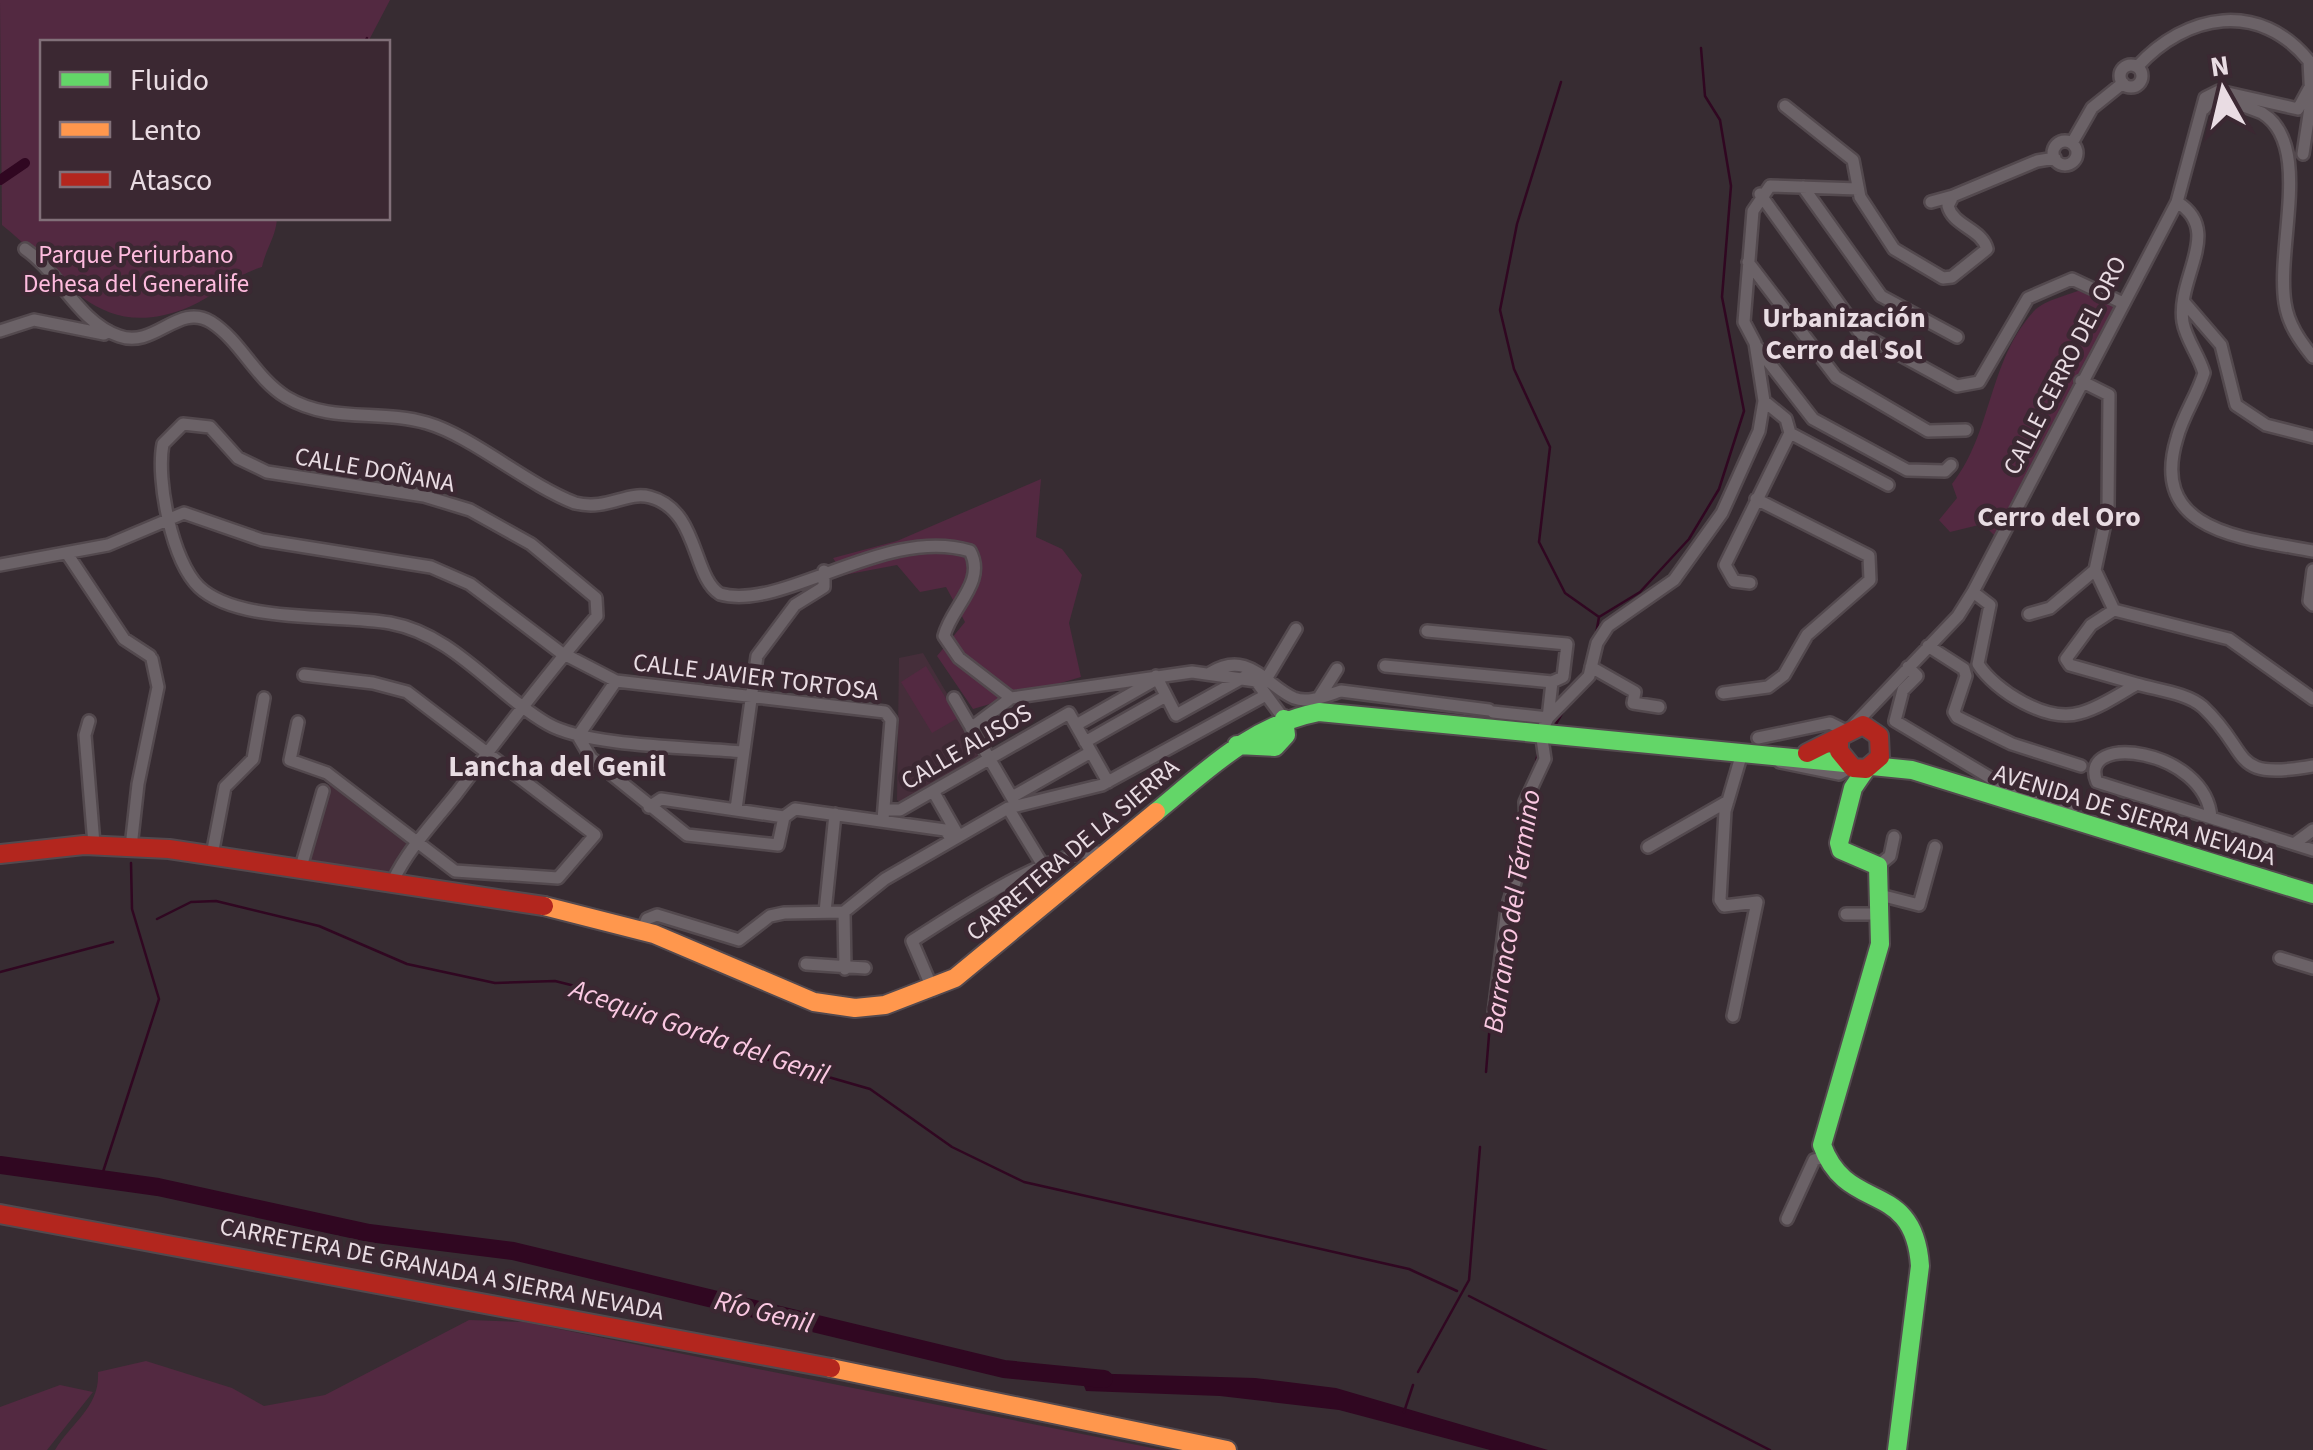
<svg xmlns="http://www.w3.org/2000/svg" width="2313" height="1450" font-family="'Source Sans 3',sans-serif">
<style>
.built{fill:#452e3a}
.green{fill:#532941}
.water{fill:#300721}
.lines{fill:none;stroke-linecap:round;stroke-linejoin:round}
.stream{stroke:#300721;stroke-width:2.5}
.canal{stroke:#300721;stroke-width:10}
.river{stroke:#300721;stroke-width:18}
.street-casing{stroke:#53494e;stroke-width:16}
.fast-casing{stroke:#53494e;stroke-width:22}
.slow-casing{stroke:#53494e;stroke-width:22}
.jam-casing{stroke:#53494e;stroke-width:22}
.street{stroke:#6b6267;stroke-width:11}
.fast{stroke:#63d668;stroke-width:18}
.slow{stroke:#ff974d;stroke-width:18}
.jam{stroke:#b3261e;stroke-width:18}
.labels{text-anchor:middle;stroke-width:9;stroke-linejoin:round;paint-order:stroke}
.park-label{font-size:25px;fill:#febbde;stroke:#3b2832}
.street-label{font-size:25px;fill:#e9dce3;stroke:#3b2832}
.neighbourhood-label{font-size:28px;font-weight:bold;fill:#e9dce3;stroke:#3b2832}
.water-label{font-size:28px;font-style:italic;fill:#fbc8e2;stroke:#3b2832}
.quarter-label{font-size:30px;font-weight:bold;fill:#e9dce3;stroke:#3b2832}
</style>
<rect width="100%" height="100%" fill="#372c32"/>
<!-- built -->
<path class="built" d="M923,653L985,758L903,804L897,800L899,658Z
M330,781L411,843L385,877L307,866Z"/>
<!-- green -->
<path class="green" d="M0,0H390L368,42H42V218H277C276,237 266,248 262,267C235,275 215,296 189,307C97,345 65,275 2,225Z
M2083,289L2114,307L1997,538L1983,524L1950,532L1939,520L1957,498L1952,484C1992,434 1988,361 2034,311C2044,300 2069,295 2083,289Z
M1041,479L1036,537L1062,549L1082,575L1069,623L1081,677L973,709L937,656L965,622L946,587L920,592L897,565L844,575L833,558L897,541Z
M926,666L958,718L932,733L901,682Z
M469,1320L524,1322L1162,1450H55C72,1422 100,1407 98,1372L146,1361L232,1388L264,1406L325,1395Z
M60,1385L93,1392L47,1450H0V1407Z"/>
<!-- water -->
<path class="water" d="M1079,1373L1255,1378L1336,1388L1548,1450H1490L1339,1410L1220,1396L1086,1391Z"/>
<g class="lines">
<!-- stream -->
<path class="stream" d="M365,42L367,38
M1561,82L1517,224L1500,310L1514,369L1550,447L1539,542L1565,593L1599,617
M1596,634L1599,617L1640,592L1689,539L1719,489L1744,411L1722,297L1731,186L1720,120L1705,96L1701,48
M1556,724L1564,710
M1535,769L1538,752
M157,919L191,902L216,901L319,926L407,964L495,983L555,981L583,988L738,1051L870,1089L952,1147L1024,1182L1409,1269L1457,1291
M0,972L113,942
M1486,1072L1490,1023
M101,1178L159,999L132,909L131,863
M1469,1296L1770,1450
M1418,1372L1469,1280L1480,1147
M1404,1412L1413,1385"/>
<!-- canal -->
<path class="canal" d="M0,180L25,163"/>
<!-- river -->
<path class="river" d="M0,1165L158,1187L369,1233L513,1251L1004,1369L1104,1379"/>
<!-- street casing -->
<g class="street-casing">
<path id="street" d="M2120 76a11 11 0 1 1 22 0a11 11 0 1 1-22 0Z
M2137,67C2186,13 2260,0 2309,61L2311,101L2303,154
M1785,106L1853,160L1860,197L1894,249L1943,278L1952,277L1987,249C1982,229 1953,226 1948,206L1953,196L2037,161L2055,158
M2204,109L2210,102C2229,100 2244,106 2262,113C2313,144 2276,245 2285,303C2288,324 2300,341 2313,357
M2053 153a12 12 0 1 1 24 0a12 12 0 1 1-24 0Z
M2072,143L2092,108L2123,83
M1803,187L1881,296L1957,337
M1760,194L1860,333L1957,386L1979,382L2028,298L2072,279L2121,302
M1931,202L1953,196
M2177,202C2224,231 2176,277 2183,322C2186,340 2199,355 2204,373C2197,396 2183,415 2177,438C2148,533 2245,538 2313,551
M25,249C59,272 78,322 119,336C155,349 178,302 211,322C241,341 255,378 286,397C331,424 380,409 427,423C472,436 526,484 575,503C608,511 626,491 650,497C699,510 692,577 720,594C783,612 886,525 970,551C987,582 951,607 944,636L959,658L1011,698L1192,672L1256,681L1284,719
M1748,262L1836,377L1928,431L1966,430
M2184,302L2221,345L2236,405L2266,425L2313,437
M0,331L34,320L104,334L108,331
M1757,347L1813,419L1907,470L1945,471L1951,465
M2081,381L2109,395L2108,509L2095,570L2114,610L2229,639L2313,699
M1790,433L1888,485
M68,555L124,639L150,656
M0,565L108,545L184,513L262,540L431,567L470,584L560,652L616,681L885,712L891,720L883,820
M2313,570L2309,601L2313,605
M1750,583L1734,581L1725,565L1790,433L1786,419L1764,401
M1973,592L1990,605L1978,664C1995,691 2047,723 2080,713C2099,708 2120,694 2137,684C2157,690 2187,693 2203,707C2253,754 2228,781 2313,766
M2114,610L2091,625L2066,659L2070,665L2137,684
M2029,614L2050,608L2095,570
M1427,631L1567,644L1563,677L1552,682L1548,718L1541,732L1545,759L1525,802L1527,844L1507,908L1493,1021
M1928,646L1964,669L1966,676L1954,712L1957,717L2012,744L2081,766
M1385,666L1552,682
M1591,667L1635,692L1633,703L1659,707
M1908,667L1917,676L1903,690L1895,721L1999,783L2076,806
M1210,673C1249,649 1266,686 1294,698C1309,704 1327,695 1341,691L1489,710
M1156,676L1176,715L1246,676
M1268,676L1296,629
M1723,693L1768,687L1784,675L1807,635L1870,580L1869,556L1756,499
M954,698L1017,806
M1318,699L1337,669
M1493,712L1548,718
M1548,718L1589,676L1597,643L1608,626L1674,580L1722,513L1759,431L1764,401L1755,343L1744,322L1753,211L1770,186L1858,189
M89,721L85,735L94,844
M298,722L290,760L327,773L455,871L558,878L595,835L407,692L373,683L304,675
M1076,725L1155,680
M1854,725L1958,616L1973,592L2177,202L2205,98L2219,91L2298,109L2311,85
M971,728L1011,698
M578,736L591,758L687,835L778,845L784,817
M578,736L616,681
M1758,738L1830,723L1846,731
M1085,742L1166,696
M1780,762L1839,774L1851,767
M933,791L958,835
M1012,797L1091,752
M649,807L661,799L784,817L795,809L945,830L952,839
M1008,808L1044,867
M736,809L757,656L795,605L824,587V571
M884,810H900L1069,713L1108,782
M2211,818C2206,748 2076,732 2097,782L2313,850
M2294,844L2313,830
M131,847L138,784L158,687L152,659
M1648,847L1728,801
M212,855L225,787L253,759L264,698
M1878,866L1890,856L1894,837
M301,867L323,791
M393,881C408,849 435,821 457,793C502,733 548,673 597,616L596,598L531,544L470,510L424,496L267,472L238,458L210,427L183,424L163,444C156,480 172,561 199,587C238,624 338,614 390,623C455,635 494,693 548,724C588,747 694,747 742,752
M1880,895L1919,905L1935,847
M825,912L835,814
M844,912L845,969
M1846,914H1880
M642,931L647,919L657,915L739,940L770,916L784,913L844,912L885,879L1008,808L1102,785L1266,695
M2280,958L2313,968
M806,964L865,968
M933,990L912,941C953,915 1059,842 1107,853
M1733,1016L1757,902L1724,906L1720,900L1725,811L1742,753
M1787,1219L1814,1160L1824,1157"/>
</g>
<!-- fast casing -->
<g class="fast-casing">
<path id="fast" d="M1237,745L1275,747L1286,735L1284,719
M1872,766L1912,770L2313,894
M1866,769L1853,788L1839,843L1841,850L1878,866L1880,944L1822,1145C1847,1215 1914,1178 1920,1266L1897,1450
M1156,812C1207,770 1252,725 1319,712L1845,763"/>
</g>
<!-- slow casing -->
<g class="slow-casing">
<path id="slow" d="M544,906L654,934L814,1002L855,1008L885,1005L955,978L1156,812
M831,1368L1227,1450"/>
</g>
<!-- jam casing -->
<g class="jam-casing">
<path id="jam" d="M1807,753L1863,725L1879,736L1880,757L1866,769L1853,768L1839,751V741
M0,854L84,845L169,849L544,906
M0,1214L831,1368"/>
</g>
<!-- street -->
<use href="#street" class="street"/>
<!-- fast -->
<use href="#fast" class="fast"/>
<!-- slow -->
<use href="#slow" class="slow"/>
<!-- jam -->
<use href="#jam" class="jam"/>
</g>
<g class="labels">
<!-- park labels -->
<g class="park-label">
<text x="136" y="263">Parque Periurbano<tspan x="136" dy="29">Dehesa del Generalife</tspan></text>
</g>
<!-- street labels -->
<g class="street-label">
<text transform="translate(2064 365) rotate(-63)" y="9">CALLE CERRO DEL ORO</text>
<text transform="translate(375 469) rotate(10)" y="9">CALLE DOÑANA</text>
<text transform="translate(756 676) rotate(7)" y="9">CALLE JAVIER TORTOSA</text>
<text transform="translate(966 746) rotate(-30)" y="9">CALLE ALISOS</text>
<text transform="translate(2135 814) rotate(17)" y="9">AVENIDA DE SIERRA NEVADA</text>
<text transform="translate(1072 849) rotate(-40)" y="9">CARRETERA DE LA SIERRA</text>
<text transform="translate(442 1268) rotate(11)" y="9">CARRETERA DE GRANADA A SIERRA NEVADA</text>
</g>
<!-- neighbourhood labels -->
<g class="neighbourhood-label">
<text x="1844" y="327">Urbanización<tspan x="1844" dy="32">Cerro del Sol</tspan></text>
<text x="2059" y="526">Cerro del Oro</text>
</g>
<!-- water labels -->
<g class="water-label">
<text transform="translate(1511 911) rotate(-81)" y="10">Barranco del Término</text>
<text transform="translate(700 1031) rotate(19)" y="10">Acequia Gorda del Genil</text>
<text transform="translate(764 1311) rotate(14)" y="10">Río Genil</text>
</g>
<!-- quarter labels -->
<g class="quarter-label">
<text x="557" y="776">Lancha del Genil</text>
</g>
</g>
<!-- legend -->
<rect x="40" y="40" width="350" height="180" fill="#3b2832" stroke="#817079" stroke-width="2.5"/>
<rect x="60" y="72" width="50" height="15" fill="#63d668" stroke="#817079" stroke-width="2.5"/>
<text x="130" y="90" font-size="30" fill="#e9dce3">Fluido</text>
<rect x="60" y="122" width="50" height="15" fill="#ff974d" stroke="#817079" stroke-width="2.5"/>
<text x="130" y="140" font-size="30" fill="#e9dce3">Lento</text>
<rect x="60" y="172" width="50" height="15" fill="#b3261e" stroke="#817079" stroke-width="2.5"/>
<text x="130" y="190" font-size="30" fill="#e9dce3">Atasco</text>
<!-- north arrow -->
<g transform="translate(2223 90) rotate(352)" stroke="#3b2832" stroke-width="8" paint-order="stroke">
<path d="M0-8L18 38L0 25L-18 38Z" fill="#e9dce3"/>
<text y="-15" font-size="28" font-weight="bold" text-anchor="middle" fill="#e9dce3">N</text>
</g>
</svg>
